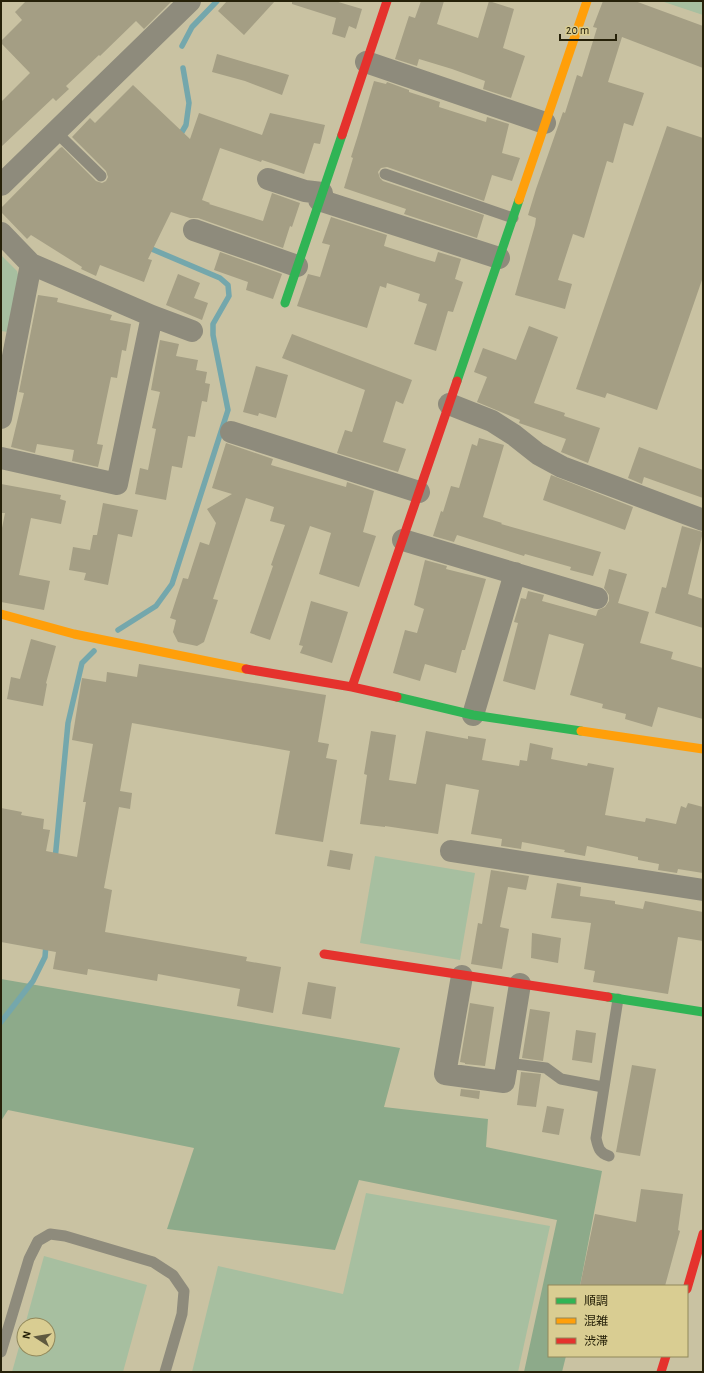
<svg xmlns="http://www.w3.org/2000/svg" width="704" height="1373" font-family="'Alegreya Sans','Noto Sans JP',sans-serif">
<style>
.green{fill:#a7bfa0}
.forest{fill:#8daa8a}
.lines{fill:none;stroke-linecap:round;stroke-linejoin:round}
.stream{stroke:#74a7ac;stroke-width:5.5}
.building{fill:#a49e84}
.lane{stroke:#8e8b7c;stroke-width:11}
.street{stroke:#8e8b7c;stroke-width:22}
.fast{stroke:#30b455;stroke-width:9}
.slow{stroke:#ff9f0a;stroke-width:9}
.jam{stroke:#e5322d;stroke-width:9}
</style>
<rect width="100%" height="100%" fill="#c9c2a2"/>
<!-- green -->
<path class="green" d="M661,1H703V15Z
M1,255L17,271L19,278L8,332L1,331Z
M375,856L475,873L460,960L360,943Z
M366,1193L550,1226L518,1372H192L218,1266L343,1294Z
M44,1256L147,1285L123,1372H12L24,1329V1349H48V1325H25Z"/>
<!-- forest -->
<path class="forest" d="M1,979L400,1048L384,1107L488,1119L486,1147L602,1171L580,1286H549V1356H566L562,1372H524L557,1220L359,1180L335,1250L167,1229L194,1148L8,1110L1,1121Z"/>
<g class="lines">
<!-- stream -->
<path class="stream" d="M182,46L192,27L217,1
M179,137L186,125L189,103L183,68
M118,630L156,606L172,584L228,410L213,335V324L229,296L228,285L220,278L147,247
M55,860L68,723L82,663L94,651
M1,1022L33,981L45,957L46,944"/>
</g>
<!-- building -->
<path class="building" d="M26,1H172L144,29L136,21L100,56L99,55L66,86L69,89L56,101L53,98L1,147V102L30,73L1,43V41L22,20L15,12Z
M227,1H275L244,35L218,11Z
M292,1H335L362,9L356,29L349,26L345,38L332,34L336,18L292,4Z
M421,1H444L437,24L478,38L489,1L514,9L503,48L525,56L511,98L483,89L485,81L452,69L419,59L417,66L395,59L409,16L415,18Z
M603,1H635L703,26V68L622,37L608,82L644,93L633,126L624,123L613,163L607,161L584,238L573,234L558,280L572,284L565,309L515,295L535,225L536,218L528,215L536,189L563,112L565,113L577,75L582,77L597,28L593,27Z
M217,54L289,75L282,95L245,81L212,72Z
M374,81L386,84L387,82L409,90V92L440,102L439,107L486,122L487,117L509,124L502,153L520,158L512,181L492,175L484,201L387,167L381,168L378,172L380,178L383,181L484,215L477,238L404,214L406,209L344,188L353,158L351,157L358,135Z
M133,85L190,139L199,113L262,135L270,113L325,125L320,144L314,143L304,174L262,160L261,162L220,148L202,200L210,203L209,204L263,221L272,193L300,203L292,227L290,226L283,248L198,218H190L171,212L148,259L152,260L144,282L100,265L96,276L81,269L82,267L31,235L27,239L1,212V208L60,148L62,147L96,181L102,183L106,181L108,177L106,171L72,137L90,118L95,123Z
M667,126L703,138V277L657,410L607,393L605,398L576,389Z
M331,217L387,235L384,246L418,257L435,262L438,252L461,259L455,279L463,282L453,312L448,311L436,351L414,344L427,304L418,301L420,294L387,283L386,288L380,286L367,328L297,306L308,274L320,277L330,245L322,243Z
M220,252L282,274L273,299L246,290L248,282L214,270Z
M178,274L200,283L194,298L208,303L202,320L166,305Z
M38,295L58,298L57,302L112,315L110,320L131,324L126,351L122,350L117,378L111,377L97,444L103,445L98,467L72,461L74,450L37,444L35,453L11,447L24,393L19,392Z
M529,326L558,337L534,403L565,413L564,416L600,428L588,463L561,452L566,439L519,423L520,420L477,402L487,377L474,372L483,348L516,360Z
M292,334L412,380L403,404L396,401L383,442L406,449L398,472L337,453L345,430L352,432L365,390L282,358Z
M160,340L179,344L176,356L198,360L196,370L207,372L205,383L210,384L207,402L202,401L195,437L188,436L182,468L172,466L166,500L135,494L140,468L148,470L156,429L152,428L160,392L151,390Z
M256,366L288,375L276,418L259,413L258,416L243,412Z
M479,438L504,445L483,517L502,523L501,524L601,552L593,576L570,570L571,567L525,554L524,556L457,535L454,542L433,536L441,511L443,512L451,486L459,488L472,444L477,446Z
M226,443L273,459L271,465L346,487L347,482L374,491L363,532L376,536L359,587L319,574L331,533L310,526L270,640L250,633L273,566L271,565L285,525L270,521L274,507L246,498L213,599L218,600L204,642L197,646L178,642L173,632L176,620L170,618L183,578L188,579L200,542L209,545L216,523L207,509L232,494L212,488Z
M639,447L703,470V498L644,477L642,484L628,478Z
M551,475L633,507L625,530L543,500Z
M1,484L61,495L60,499L66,501L61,524L31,518L19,575L50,581L44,610L1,602V533L5,513H1Z
M103,503L138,510L132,537L118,534L108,585L84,580L86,573L69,570L73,547L90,550L93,535H97Z
M682,526L703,532L688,594L703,599V628L655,613L662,587L666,588Z
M425,560L447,566L446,569L486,579L465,650H462L456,673L425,664L420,681L393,673L405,630L417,633L424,609L414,605Z
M609,569L627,574L618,603L649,612L640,643L673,652L671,659L703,668V719L658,707L652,727L625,719L626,714L602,708L603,704L570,695L584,644L549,634L535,690L503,681L518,623L514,622L521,598L526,599L528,591L544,595L542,601L596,616L598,610L605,607L609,601V595L604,588Z
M311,601L348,612L332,663L300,653L303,646L299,645Z
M31,639L56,646L46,683L47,684L43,706L7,699L11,677L20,679Z
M139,664L326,695L318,742L329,744L326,758L337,760L323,842L275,834L290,751L132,723L120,791L132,793L130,809L119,807L104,888L112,890L105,932L247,957L246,961L281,967L273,1013L237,1006L240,989L158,974L157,981L88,969L87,975L53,969L56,952L1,942V808L22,812L21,815L44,819L43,829L50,830L46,851L77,857L86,802H83L93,744L72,740L82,678L106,682L107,672L137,677Z
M371,731L396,735L389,780L416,784L426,731L468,739V736L486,739L482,760L519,766L520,760L527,761L530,743L553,748L551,759L587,766L588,763L614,768L605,815L645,822L646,818L676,824L681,806L686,808L688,803L703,807V873L678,869L677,873L658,870L659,864L638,860V857L587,846L585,856L564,852L565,850L522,842L521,849L501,846L502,839L471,834L479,790L446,784L438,834L385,826V827L360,824L367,775L364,774Z
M330,850L353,854L350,870L327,866Z
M491,870L529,876L526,890L508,887L500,927L509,929L502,969L471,964L478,923L482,924Z
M557,883L581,887L580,896L615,901V904L643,909L645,901L703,912V941L678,937L668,994L593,982L595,971L584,969L591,923L551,918Z
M532,933L561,938L558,963L531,958Z
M308,982L336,987L331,1019L302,1014Z
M470,1003L494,1007L485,1066L465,1064V1063L460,1062Z
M530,1009L550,1012L543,1061L522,1058Z
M576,1030L596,1033L592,1063L572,1060Z
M632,1065L656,1069L640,1156L616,1152Z
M521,1072L541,1074L536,1107L517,1105Z
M461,1089L480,1091L479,1099L460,1096Z
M547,1106L564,1109L559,1135L542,1132Z
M641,1189L683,1194L678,1230L680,1231L665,1286H580L595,1214L636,1222Z"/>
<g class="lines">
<!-- lane -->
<path class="lane" d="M56,132L101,176
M385,174L513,218
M507,1063L546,1068L561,1079L603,1087
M609,1156C599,1153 598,1147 596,1138L618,999
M1,1352L29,1259L38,1241L50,1234L65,1236L153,1262L173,1275L184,1291L182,1314L165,1372"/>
<!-- street -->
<path class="street" d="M366,62L545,123
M268,179L305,191L322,193
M1,185L190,1
M319,200L499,258
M194,230L297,266
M1,233L31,264L1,418
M31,264L152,316L192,331
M449,404L492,421L514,435L538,454L562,467L703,520
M231,432L419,492
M1,458L117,484L152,316
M403,540L597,598
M473,715L515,573
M451,851L703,890
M462,976L445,1074L504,1082L520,984"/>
<!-- fast -->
<path class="fast" d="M285,303L342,135
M457,381L519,200
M397,697L473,715L581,731
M608,997L703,1012"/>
<!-- slow -->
<path class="slow" d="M519,200L587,1
M1,614L74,634L246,669
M581,731L703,749"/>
<!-- jam -->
<path class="jam" d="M342,135L387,1
M246,669L352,687L397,697
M352,687L457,381
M324,954L608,997
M687,1289L703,1234
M661,1372L666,1356"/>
</g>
<!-- border -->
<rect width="704" height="1373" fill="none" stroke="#262109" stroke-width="4"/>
<!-- legend -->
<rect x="548" y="1285" width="140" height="72" fill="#d9cd92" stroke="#91885b"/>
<rect x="556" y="1298" width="20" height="6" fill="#30b455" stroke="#91885b"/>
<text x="584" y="1305" font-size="12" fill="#262109">順調</text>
<rect x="556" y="1318" width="20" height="6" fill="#ff9f0a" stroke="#91885b"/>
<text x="584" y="1325" font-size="12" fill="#262109">混雑</text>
<rect x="556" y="1338" width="20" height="6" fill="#e5322d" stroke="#91885b"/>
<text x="584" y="1345" font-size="12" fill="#262109">渋滞</text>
<!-- north arrow -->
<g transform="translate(36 1337) rotate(282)"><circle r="19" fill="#d9cd92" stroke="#91885b"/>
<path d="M0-3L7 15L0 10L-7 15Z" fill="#5f593f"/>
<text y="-6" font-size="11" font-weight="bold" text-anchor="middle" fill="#262109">N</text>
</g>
<!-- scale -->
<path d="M560 34v6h56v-6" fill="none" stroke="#262109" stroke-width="2"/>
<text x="566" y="34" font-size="12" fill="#262109" stroke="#d9cd92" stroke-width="3" paint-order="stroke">20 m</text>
</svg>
